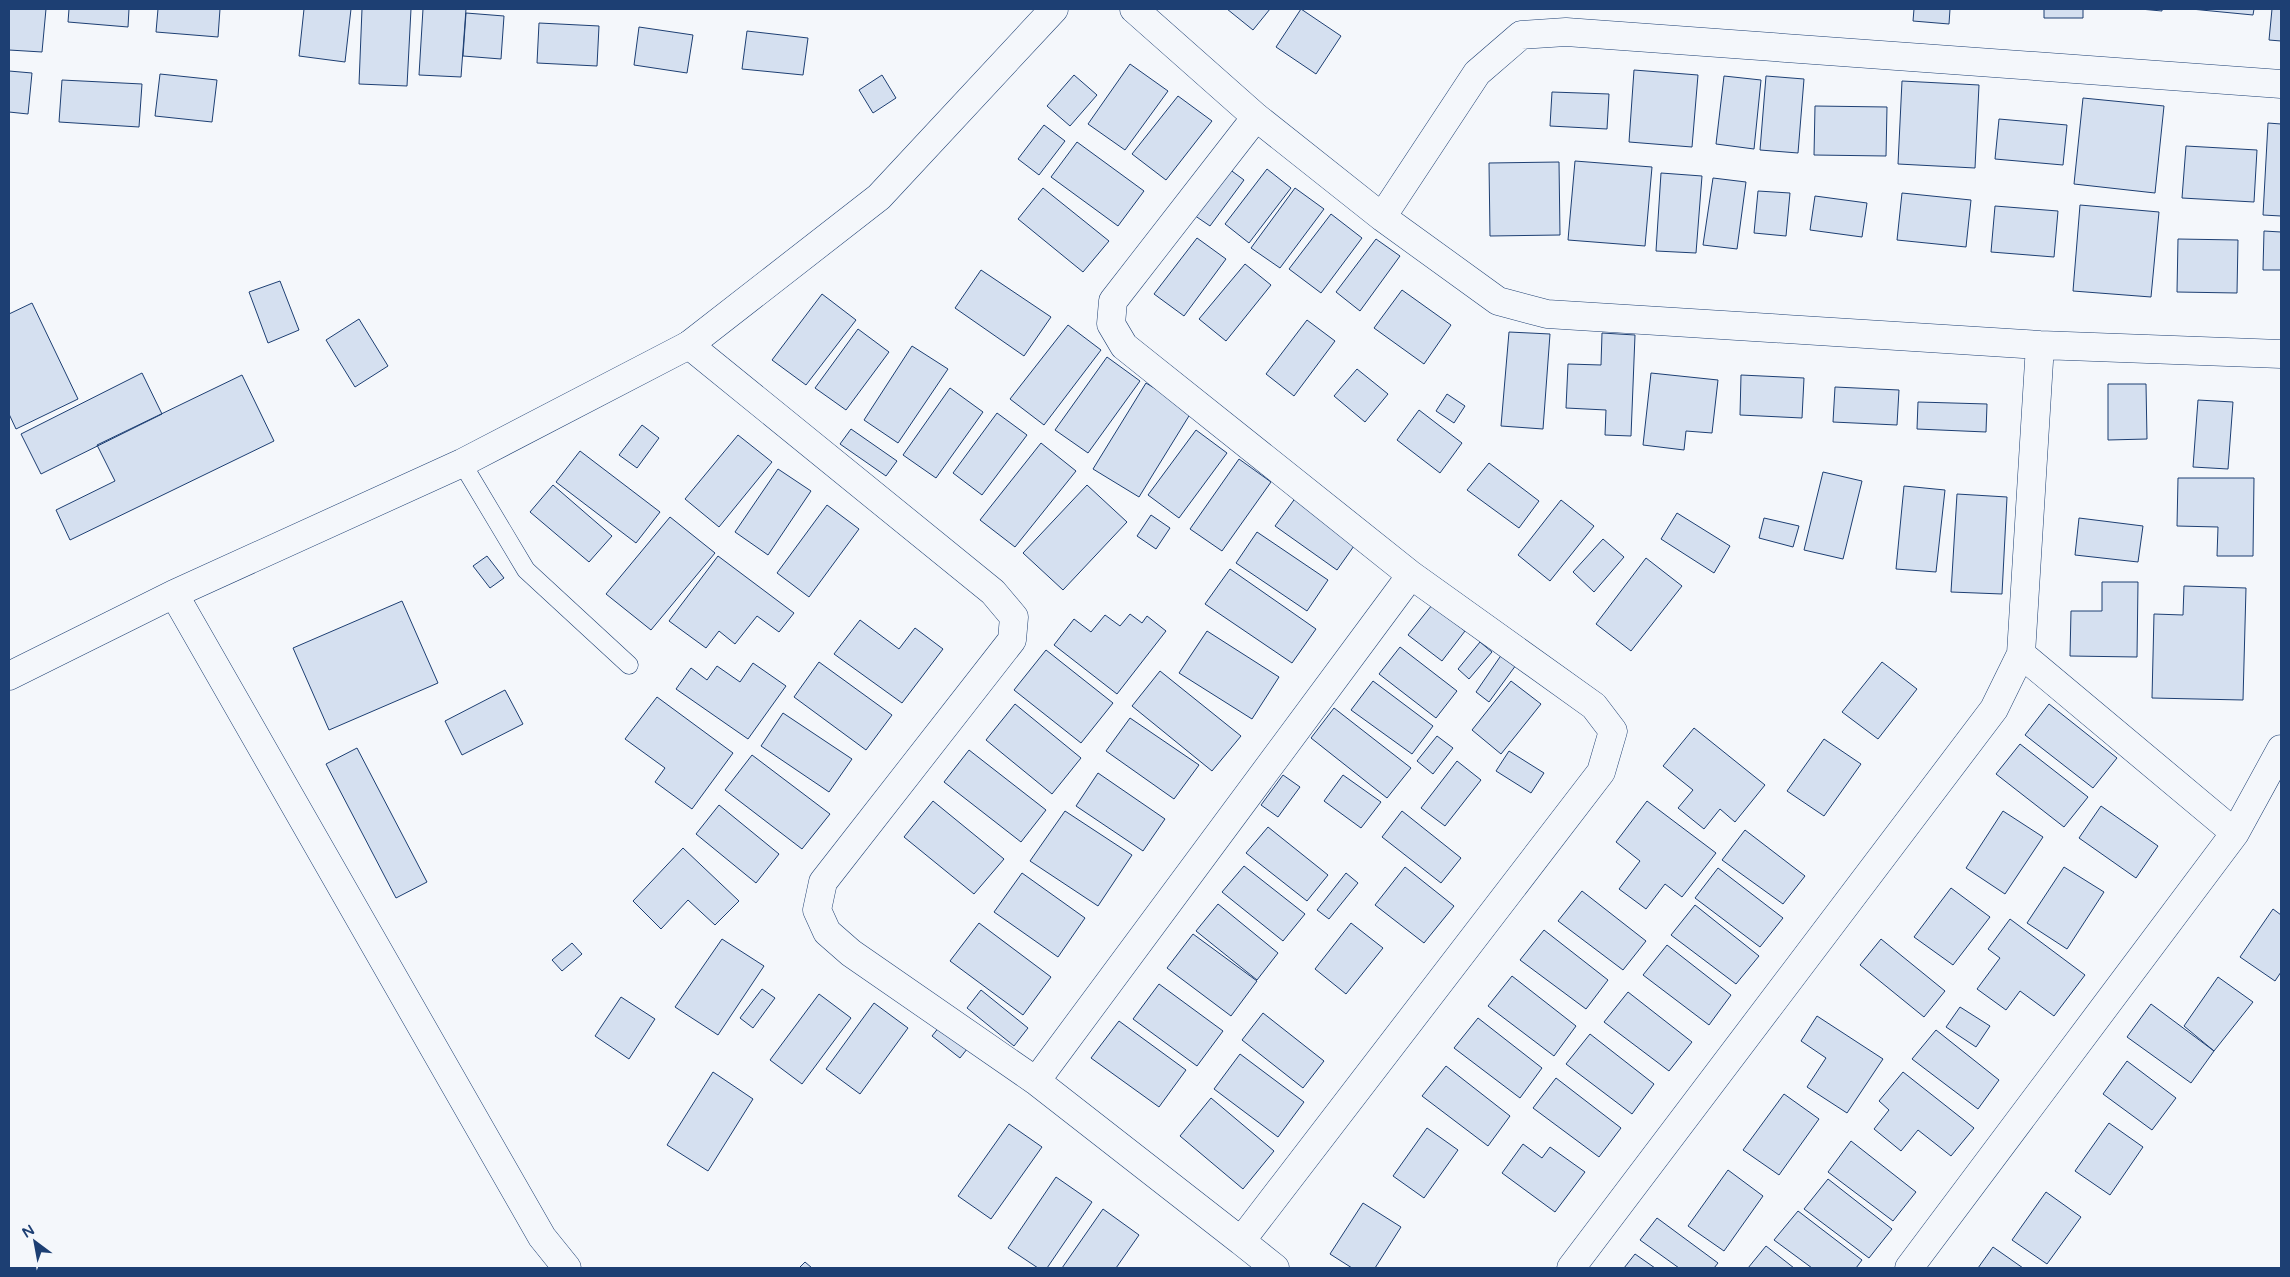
<svg xmlns="http://www.w3.org/2000/svg" width="2290" height="1277" font-family="'Varela Round',sans-serif">
<style>
.building{fill:#d5e0f0;stroke:#1d3f73}
.lines{fill:none;stroke-linecap:round;stroke-linejoin:round}
.service-casing{stroke:#1d3f73;stroke-width:19}
.minor-casing{stroke:#1d3f73;stroke-width:29}
.tertiary-casing{stroke:#1d3f73;stroke-width:29}
.service{stroke:#f4f7fb;stroke-width:18}
.minor{stroke:#f4f7fb;stroke-width:28}
.tertiary{stroke:#f4f7fb;stroke-width:28}
</style>
<rect width="100%" height="100%" fill="#f4f7fb"/>
<!-- building -->
<path class="building" d="M9,9H46L42,52L9,50Z
M69,9H129L128,27L68,22Z
M158,9H220L218,37L156,32Z
M304,9H351L345,62L299,56Z
M362,9H411L407,86L359,84Z
M423,9H466L461,77L419,75Z
M1227,9H1270L1253,30Z
M1301,9L1341,36L1316,74L1276,47Z
M1914,9H1950L1949,24L1913,21Z
M2044,9H2083V18H2044Z
M2140,9H2162V11Z
M2191,9H2254L2253,15Z
M2272,9H2281V41L2269,40Z
M466,13L504,16L501,59L463,56Z
M539,23L599,26L597,66L537,63Z
M639,27L693,35L687,73L634,65Z
M747,31L808,38L803,75L742,69Z
M1130,64L1168,91L1125,150L1088,124Z
M1634,70L1698,75L1692,147L1629,142Z
M9,71L32,73L28,114L9,112Z
M160,74L217,80L212,122L155,116Z
M882,75L896,98L873,113L859,90Z
M1074,75L1097,95L1070,126L1047,106Z
M1724,76L1761,80L1754,149L1716,144Z
M1766,76L1804,79L1798,153L1760,150Z
M62,80L142,84L139,127L59,122Z
M1902,81L1979,85L1975,168L1898,164Z
M1552,92L1609,94L1607,129L1550,126Z
M1178,96L1212,121L1166,180L1132,154Z
M2083,98L2164,106L2155,193L2074,184Z
M1815,106L1887,107L1886,156L1814,155Z
M1999,119L2067,125L2063,165L1995,159Z
M2268,123L2281,124V216L2263,215Z
M1044,125L1065,141L1039,175L1018,159Z
M1077,142L1144,191L1118,226L1051,177Z
M2186,146L2257,150L2254,202L2182,198Z
M1575,161L1652,167L1645,246L1568,240Z
M1559,162L1560,235L1490,236L1489,163Z
M1225,166L1244,180L1210,226L1191,213Z
M1267,169L1291,188L1249,243L1225,224Z
M1661,173L1702,176L1696,253L1656,251Z
M1713,178L1746,182L1737,249L1703,245Z
M1043,188L1109,241L1083,272L1018,219Z
M1295,188L1324,209L1280,268L1251,248Z
M1758,191L1790,193L1786,236L1754,233Z
M1902,193L1971,200L1966,247L1897,240Z
M1815,196L1867,203L1862,237L1810,230Z
M2080,205L2159,212L2151,297L2073,291Z
M1995,206L2058,211L2054,257L1991,252Z
M1331,214L1362,238L1321,293L1289,269Z
M2264,231L2281,232V270H2263Z
M1197,238L1226,259L1184,316L1154,294Z
M1376,239L1400,256L1360,311L1336,292Z
M2178,239L2238,240L2237,293L2177,292Z
M1245,264L1271,285L1226,341L1199,319Z
M981,270L1051,317L1024,356L955,308Z
M280,281L299,330L268,343L249,292Z
M1402,290L1451,325L1424,364L1374,328Z
M822,294L856,320L806,385L772,360Z
M32,303L78,399L16,429L9,414V314Z
M359,319L388,366L355,387L326,340Z
M1307,320L1335,341L1294,396L1266,374Z
M1068,325L1101,350L1044,425L1010,399Z
M858,329L889,352L846,410L815,388Z
M1509,332L1550,334L1543,429L1501,426Z
M1602,333L1635,335L1631,436L1605,435L1606,410L1566,408L1568,364L1601,365Z
M912,346L948,369L898,443L864,420Z
M1107,357L1140,381L1088,453L1055,430Z
M1357,369L1388,394L1365,422L1334,396Z
M142,373L162,414L41,474L21,434Z
M1651,373L1718,380L1712,433L1686,431L1684,450L1643,445Z
M242,375L274,441L70,540L56,510L115,481L97,445Z
M1741,375L1804,378L1802,418L1740,415Z
M1146,383L1192,411L1139,497L1093,469Z
M2108,384H2146L2147,439L2108,440Z
M1835,387L1899,390L1897,425L1833,422Z
M950,388L983,412L936,478L903,455Z
M1447,394L1465,406L1454,423L1436,411Z
M2198,400L2233,402L2228,469L2193,467Z
M1918,402L1987,404L1986,432L1917,429Z
M1419,410L1462,443L1440,473L1397,440Z
M997,413L1027,435L982,495L953,473Z
M642,425L659,438L637,468L619,455Z
M851,429L897,461L886,476L840,444Z
M1196,430L1227,453L1179,518L1148,495Z
M738,435L772,462L719,527L685,499Z
M1041,443L1076,471L1015,547L980,520Z
M580,451L660,512L636,543L556,482Z
M1239,459L1271,482L1222,551L1190,529Z
M1489,463L1539,501L1519,528L1467,490Z
M778,469L811,491L768,555L735,532Z
M1823,472L1862,481L1843,559L1804,550Z
M2178,478H2254L2253,556H2217L2218,527L2177,526Z
M553,485L612,536L589,562L530,512Z
M1087,485L1127,522L1063,590L1023,553Z
M1904,486L1945,490L1936,572L1896,569Z
M1299,493L1361,536L1337,570L1275,526Z
M1957,494L2007,497L2002,594L1951,592Z
M1561,500L1594,526L1550,581L1518,555Z
M827,505L859,529L809,597L777,573Z
M1677,513L1730,546L1714,573L1661,539Z
M1151,515L1170,528L1156,549L1137,536Z
M670,517L715,553L651,630L606,594Z
M1764,518L1799,526L1793,547L1759,538Z
M2079,518L2143,526L2138,562L2075,555Z
M1257,532L1328,580L1307,611L1236,563Z
M1603,539L1624,557L1594,592L1573,572Z
M487,556L504,578L490,588L473,566Z
M718,556L794,613L779,632L757,616L735,644L719,631L706,648L669,621Z
M1646,558L1682,586L1631,651L1596,624Z
M1230,569L1316,629L1292,663L1205,604Z
M2102,582H2138L2137,657L2070,656L2071,611H2102Z
M2184,586L2246,588L2243,700L2152,698L2154,614L2183,615Z
M402,601L438,683L329,730L293,648Z
M1432,605L1465,631L1442,661L1408,635Z
M1130,614L1142,623L1147,616L1166,631L1117,694L1054,645L1074,619L1091,632L1105,615L1120,626Z
M860,620L899,649L915,628L943,649L902,703L834,654Z
M1207,631L1279,677L1252,719L1179,673Z
M1480,642L1492,652L1469,679L1458,669Z
M1400,647L1457,691L1436,718L1379,674Z
M1046,650L1113,703L1081,743L1014,690Z
M1502,654L1516,665L1489,702L1476,692Z
M819,662L892,715L866,750L794,697Z
M1882,662L1917,689L1878,739L1842,712Z
M753,663L786,686L748,739L676,689L691,668L707,680L717,666L740,682Z
M1160,671L1241,736L1212,771L1132,706Z
M1373,681L1433,726L1412,754L1351,710Z
M1511,681L1541,704L1501,754L1472,730Z
M505,690L523,724L462,755L445,721Z
M657,697L733,753L692,809L655,782L665,768L625,739Z
M1015,704L1081,758L1052,794L986,740Z
M2049,704L2117,758L2093,788L2025,735Z
M1334,708L1411,768L1387,798L1311,738Z
M783,713L852,759L829,792L761,746Z
M1130,718L1199,765L1174,799L1106,751Z
M1694,728L1765,785L1735,822L1720,809L1704,829L1678,808L1693,790L1663,766Z
M1437,736L1453,748L1433,774L1417,761Z
M1824,739L1861,764L1824,816L1787,791Z
M2020,744L2088,797L2064,827L1996,774Z
M357,748L427,882L396,898L326,764Z
M969,750L1046,810L1021,842L944,782Z
M1509,751L1544,773L1531,793L1496,771Z
M752,755L830,814L802,849L725,790Z
M1457,761L1481,780L1445,826L1421,808Z
M1098,773L1165,819L1143,851L1076,806Z
M1283,775L1300,787L1278,817L1261,805Z
M1343,775L1381,802L1361,828L1324,801Z
M933,801L1004,859L974,894L904,837Z
M1647,801L1716,853L1682,897L1665,884L1646,909L1619,889L1640,861L1616,842Z
M719,805L779,854L756,883L696,834Z
M2101,806L2158,846L2136,878L2079,838Z
M1065,811L1132,855L1098,906L1030,861Z
M1402,811L1461,858L1441,883L1382,837Z
M2003,811L2043,837L2005,894L1966,868Z
M1268,827L1328,875L1307,901L1246,853Z
M1745,830L1805,876L1783,904L1722,860Z
M683,848L739,901L715,925L688,900L661,929L633,901Z
M1244,866L1305,914L1283,941L1222,892Z
M1405,867L1454,906L1424,943L1375,905Z
M2064,867L2104,892L2067,949L2027,923Z
M1718,868L1783,918L1760,947L1695,898Z
M1022,873L1085,918L1058,957L994,912Z
M1346,873L1358,883L1329,919L1317,910Z
M1951,888L1990,917L1953,965L1914,937Z
M1582,891L1646,941L1623,970L1558,921Z
M1218,904L1278,953L1257,980L1196,931Z
M1695,905L1759,956L1736,984L1671,935Z
M2273,909L2281,915V972L2275,981L2240,957Z
M2010,919L2085,975L2054,1016L2020,991L2006,1010L1977,989L2000,958L1988,949Z
M979,923L1051,977L1023,1015L950,961Z
M1351,923L1383,948L1346,994L1315,969Z
M1544,930L1608,980L1586,1009L1520,960Z
M1193,934L1257,981L1231,1016L1167,968Z
M722,939L764,966L718,1035L675,1007Z
M1881,939L1945,991L1924,1017L1860,965Z
M572,943L582,954L562,971L552,960Z
M1667,945L1731,995L1709,1025L1643,975Z
M1512,976L1576,1026L1554,1056L1488,1006Z
M2218,977L2253,1002L2214,1051L2184,1026Z
M1159,984L1223,1031L1197,1066L1133,1019Z
M762,989L775,998L753,1028L740,1018Z
M981,990L1028,1028L1014,1046L967,1008Z
M1628,992L1692,1042L1669,1071L1604,1022Z
M819,994L851,1018L802,1084L770,1060Z
M621,997L655,1019L629,1059L595,1036Z
M874,1003L908,1028L860,1094L826,1069Z
M2151,1004L2214,1051L2191,1083L2127,1037Z
M1960,1007L1990,1026L1976,1047L1946,1027Z
M1263,1013L1324,1061L1303,1088L1242,1040Z
M1817,1016L1883,1059L1847,1113L1807,1087L1826,1058L1801,1041Z
M1478,1018L1542,1068L1520,1098L1454,1048Z
M1119,1021L1186,1070L1159,1107L1091,1058Z
M943,1022L971,1044L960,1058L932,1036Z
M1936,1030L1999,1080L1978,1109L1912,1059Z
M1590,1034L1654,1084L1632,1114L1566,1064Z
M1240,1054L1304,1102L1278,1137L1214,1089Z
M2127,1061L2176,1098L2152,1130L2103,1094Z
M1446,1066L1510,1116L1488,1146L1422,1096Z
M713,1072L753,1099L708,1171L667,1145Z
M1903,1072L1974,1128L1951,1156L1918,1130L1901,1151L1874,1129L1889,1110L1879,1101Z
M1556,1078L1621,1128L1599,1157L1533,1108Z
M1784,1094L1819,1119L1779,1175L1743,1150Z
M1211,1098L1274,1151L1243,1189L1180,1136Z
M2109,1123L2143,1147L2110,1195L2075,1171Z
M1009,1124L1042,1147L991,1219L958,1196Z
M1427,1128L1458,1150L1424,1198L1393,1176Z
M1851,1141L1916,1192L1893,1221L1828,1172Z
M1523,1144L1542,1158L1550,1147L1585,1172L1555,1212L1502,1173Z
M1728,1170L1763,1196L1724,1251L1688,1226Z
M1056,1177L1092,1202L1047,1268H1038L1008,1248Z
M1828,1179L1892,1229L1869,1258L1804,1209Z
M2046,1192L2081,1217L2047,1264L2012,1240Z
M1363,1203L1401,1227L1375,1268H1352L1330,1254Z
M1103,1209L1139,1235L1116,1268H1062Z
M1798,1211L1862,1260L1856,1268H1812L1774,1240Z
M1657,1218L1718,1263L1714,1268H1679L1640,1240Z
M1766,1246L1794,1268H1748Z
M1993,1247L2023,1268H1978Z
M1635,1254L1655,1268H1624Z
M805,1262L812,1268H799Z"/>
<g class="lines">
<!-- service casing -->
<g class="service-casing">
<path id="service" d="M462,463L526,570L629,665"/>
</g>
<!-- minor casing -->
<g class="minor-casing">
<path id="minor" d="M1134,9L1256,117L1382,217L1498,301L1547,314L2040,345L2281,354
M1256,117L1113,301L1111,324L1124,346L1411,575L1594,706L1613,731L1601,772L1241,1241L1275,1268
M1382,217L1477,73L1521,35L1566,32L2281,84
M689,345L993,592L1014,617L1012,640L823,882L817,910L827,932L851,953L1036,1081L1241,1241
M2021,654L2235,833
M1036,1081L1411,575
M1571,1268L1994,709L2021,654L2040,345
M1909,1268L2235,833L2281,749"/>
</g>
<!-- tertiary casing -->
<g class="tertiary-casing">
<path id="tertiary" d="M174,594L542,1237L567,1268
M9,676L174,594L462,463L689,345L879,197L1054,9"/>
</g>
<!-- service -->
<use href="#service" class="service"/>
<!-- minor -->
<use href="#minor" class="minor"/>
<!-- tertiary -->
<use href="#tertiary" class="tertiary"/>
</g>
<!-- border -->
<rect width="2290" height="1277" fill="none" stroke="#1d3f73" stroke-width="20"/>
<!-- north arrow -->
<g transform="translate(35 1242) rotate(328)" stroke="#f4f7fb" stroke-width="4" paint-order="stroke">
<path d="M0-4L9 19L0 12L-9 19Z" fill="#1d3f73"/>
<text y="-8" font-size="14" font-weight="bold" text-anchor="middle" fill="#1d3f73">N</text>
</g>
</svg>
